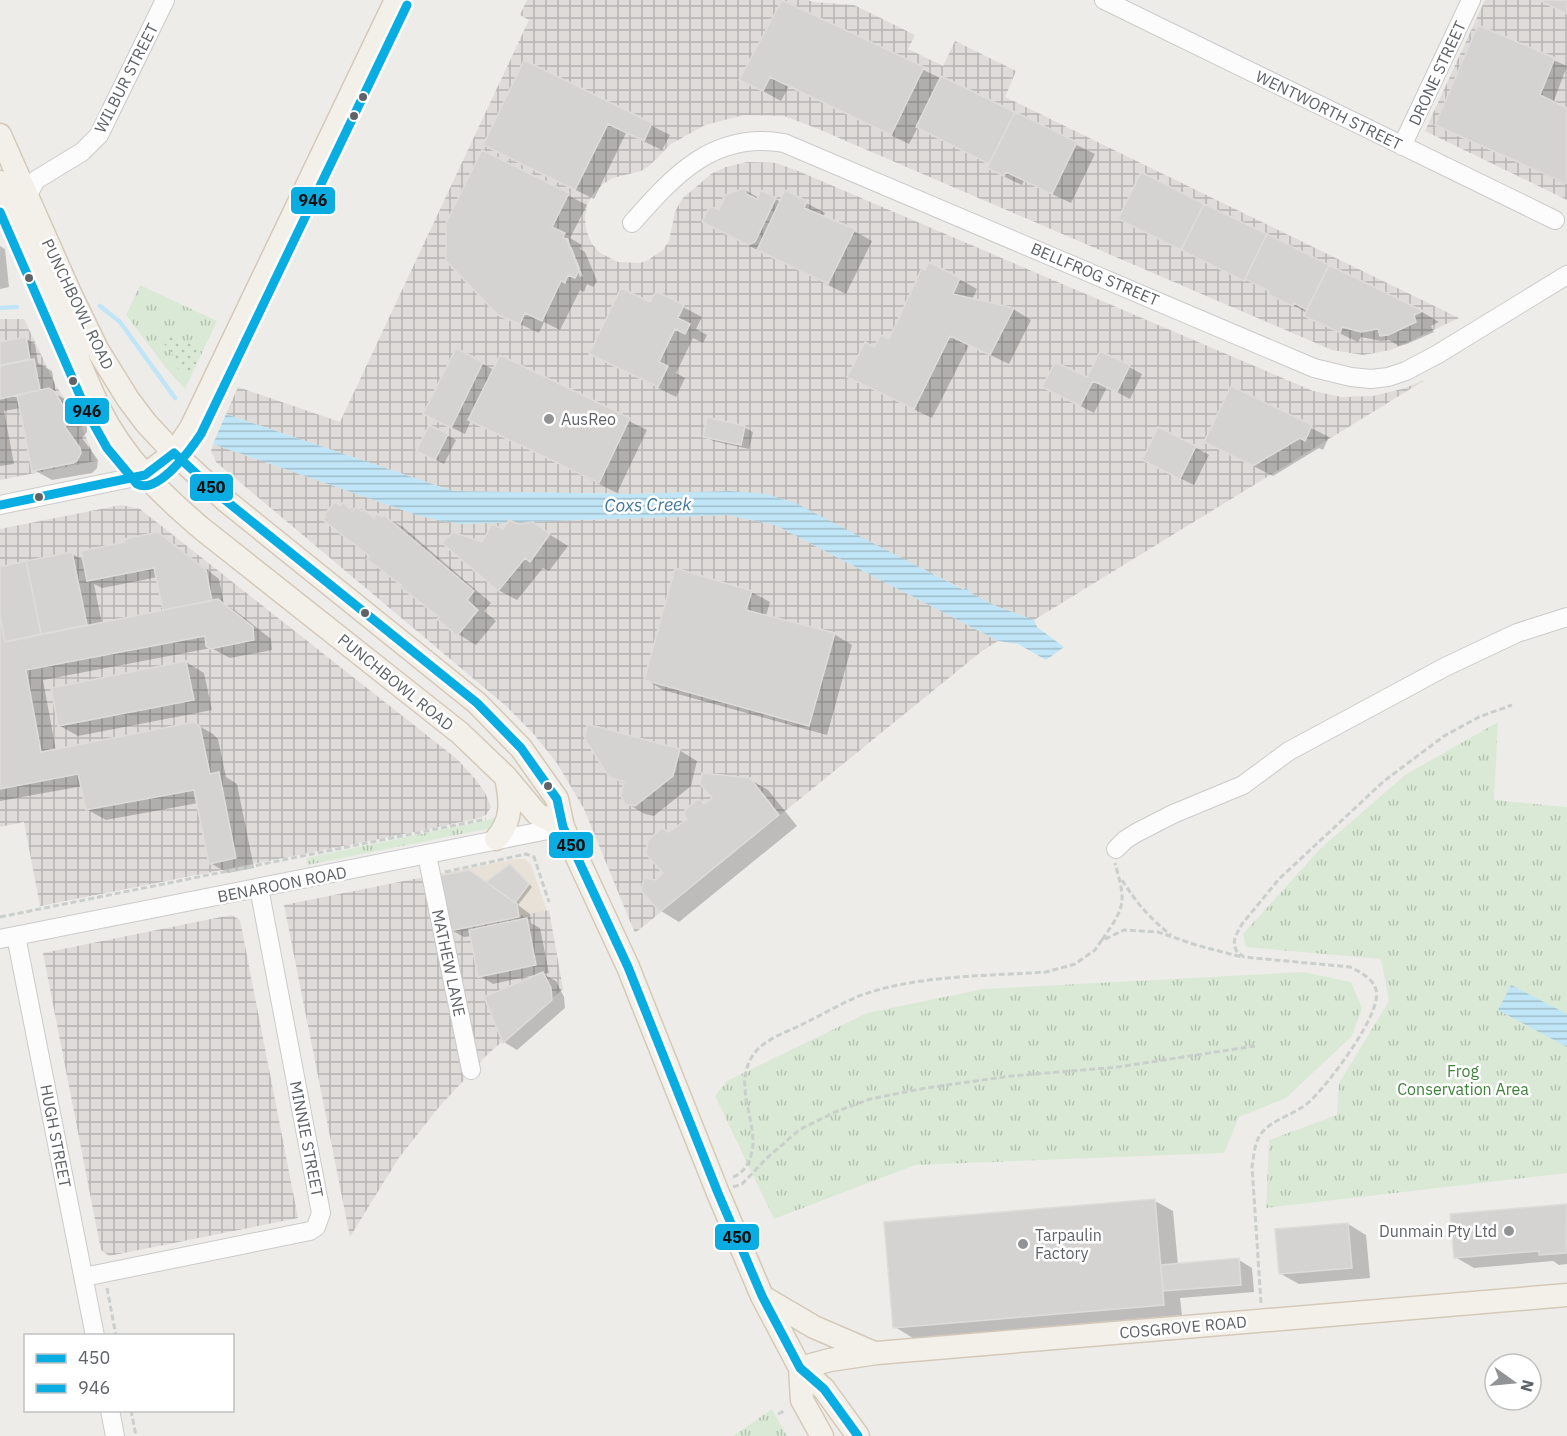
<svg xmlns="http://www.w3.org/2000/svg" width="1567" height="1436" font-family="'IBM Plex Sans',sans-serif">
<style>
.commercial{fill:#e7e1d8}
.industrial{fill:url(#industrial-grid)}
.grass{fill:url(#grass-tufts)}
.garden{fill:url(#garden-dots)}
.water{fill:url(#water-rules)}
.shadow{fill:#0003;fill-rule:evenodd}
.lines{fill:none;stroke-linecap:round;stroke-linejoin:round}
.stream{stroke:#c0e5f6;stroke-width:4.5}
.building{fill:#d5d3d2;stroke:#dedcd8;stroke-width:1.5}
.minor-casing{stroke:#cacaca;stroke-width:20}
.major-casing{stroke:#d4c9b9;stroke-width:25}
.path{stroke:#cacfcb;stroke-width:3;stroke-dasharray:6 3;stroke-linecap:butt}
.minor{stroke:#fcfcfc;stroke-width:18}
.major{stroke:#f3f0e9;stroke-width:22}
.bus-1-casing{stroke:#fff;stroke-width:14}
.bus-2-casing{stroke:#fff;stroke-width:14}
.bus-1{stroke:#0aade1;stroke-width:9}
.bus-2{stroke:#0aade1;stroke-width:9}
.bus-dot{fill:#5f6367;stroke:#fff;stroke-width:2}
.poi-dot{fill:#919394;stroke:#fff;stroke-width:2}
.labels{text-anchor:middle;stroke-width:5;stroke-linejoin:round;paint-order:stroke}
.street-label{font-size:16px;fill:#5f6367;stroke:#fff}
.poi-label{font-size:16px;fill:#5f6367;stroke:#fff;text-anchor:start}
.park-label{font-size:16px;fill:#3f833a;stroke:#fff}
.water-label{font-size:18px;font-style:italic;fill:#43789c;stroke:#fff}
.line-badge{stroke:#fff;stroke-width:2}
.pale-badge-label{font-size:16px;text-anchor:middle;font-weight:bold;fill:#111}
</style>
<defs>
<pattern id="industrial-grid" width="8" height="8" patternUnits="userSpaceOnUse" patternTransform="scale(1.5)"><rect width="8" height="8" fill="#dedbd9"/><path d="M0 4h8M4 0v8" fill="none" stroke="#b7b5b4"/></pattern>
<pattern id="grass-tufts" width="24" height="20" patternUnits="userSpaceOnUse" patternTransform="scale(1.5)"><rect width="24" height="20" fill="#dae9d6"/><path d="M3 7l-1-3M5 7V3M7 7l1-3M15 17l-1-3M17 17v-4M19 17l1-3" fill="none" stroke="#b4c0b1"/></pattern>
<pattern id="garden-dots" width="8" height="8" patternUnits="userSpaceOnUse" patternTransform="scale(1.5)"><rect width="8" height="8" fill="#dae9d6"/><path d="M2 2h.1M6 6h.1" fill="none" stroke="#b4c0b1" stroke-width="1.8" stroke-linecap="round"/></pattern>
<pattern id="water-rules" width="6" height="5" patternUnits="userSpaceOnUse" patternTransform="scale(1.5)"><rect width="6" height="5" fill="#c0e5f6"/><path d="M0 2.5h6" fill="none" stroke="#9fbdcb"/></pattern>
</defs>
<rect width="100%" height="100%" fill="#eeece9"/>
<!-- commercial -->
<path class="commercial" d="M515,859H525L531,865L547,911L449,930L438,874Z"/>
<!-- industrial -->
<path class="industrial" d="M527,0H808L813,2L854,5L915,35L908,49L943,66L955,41L1016,71L1005,97L1459,318L1391,350L1363,355L1332,350L816,128L784,116L744,115L705,125L671,144L649,166L641,171L613,178L603,184L593,194L587,205L585,217L586,230L592,244L600,253L618,262L640,263L648,260L663,250L669,241L675,212L682,199L711,174L726,167L747,162L776,163L798,171L1313,391L1342,397L1373,396L1402,389L1425,380L1034,620L996,606L969,592V589L966,588L965,590L784,499L731,491L631,494L453,491L226,414L238,387L340,422L529,20L520,15Z
M1485,0H1567V200L1425,131Z
M0,319H24L56,386L79,421L96,461L0,480Z
M213,444L417,515L442,521L461,524L728,515L775,525L998,641L982,651L635,933L584,809L557,763L532,732L506,706L216,462L211,451Z
M121,505L140,509L457,759L477,781L485,793L491,807L486,815L479,818L429,829L40,906L24,822L0,827V529Z
M424,877L464,1080L439,1107L398,1159L350,1237L284,905Z
M549,910L563,989L489,1053L476,1066L449,930Z
M231,915L240,920L298,1218L109,1256L101,1250L43,953Z"/>
<!-- grass -->
<path class="grass" d="M140,285L217,321L185,389L166,368L126,315Z
M1498,722L1494,800L1567,807V1173L1266,1208L1269,1140L1337,1115L1339,1083L1389,1001L1381,959L1246,947L1243,934L1321,848L1405,775Z
M500,816L491,828L307,865L306,858L488,820Z
M1303,972L1351,982L1362,1008L1352,1036L1286,1098L1239,1117L1224,1153L915,1165L774,1219L715,1096L727,1081L867,1013L983,989Z
M772,1409L787,1436H733Z"/>
<!-- garden -->
<path class="garden" d="M170,336L183,343L192,340C204,347 198,366 189,374C175,372 177,365 173,355C170,349 166,346 162,342L166,337Z"/>
<!-- water -->
<path class="water" d="M226,414L453,491L631,494L730,491L766,494L795,503L964,590L965,587L969,590V592L996,606L1034,620L1037,627L1064,647L1046,660L1018,644L998,641L775,525L728,515L461,524L442,521L417,515L213,444Z
M1511,985L1567,1014V1047L1498,1010Z"/>
<!-- shadow -->
<path class="shadow" d="M783,1L1095,154L1071,203L1024,181L1022,185L1007,178L989,167L991,164L918,127L909,144L789,86L781,101L741,79Z
M1479,27L1567,66L1553,103L1567,110V185L1437,124Z
M525,62L670,135L662,150L626,133L594,199L503,154Z
M482,152L587,205L570,238L582,245L580,249L585,252L597,281L593,287L587,284L584,292L580,290L560,330L544,322L539,333L499,314ZM565,238H568L583,276L580,277Z
M1142,174L1422,312L1439,322L1431,326L1434,332L1407,344L1399,346L1389,340L1381,341L1361,337L1358,342L1324,326L1306,315L1307,313L1270,292L1120,218Z
M745,190L759,198L762,192L781,202L786,192L825,213L823,217L854,231L872,241L846,294L717,230L719,212Z
M0,246L5,249L9,287L0,289Z
M959,279L977,289L972,300L1013,309L1031,320L1009,364L969,345L932,418L867,387L875,349L889,341Z
M656,293L702,317L696,329L707,335L703,343L693,338L676,373L685,378L676,397L591,354L650,304Z
M26,339L35,344L38,363L52,371L56,394L73,404L87,427V432L82,438L98,460L97,468L92,473L52,480L34,470L21,408L4,411L14,464L0,466V344Z
M456,350L494,370L500,357L647,430L617,493L471,420L465,434L438,421Z
M1129,367L1142,374L1130,399L1107,387L1094,413L1057,394L1087,379Z
M1232,388L1329,437L1323,450L1319,448L1273,476L1206,442Z
M744,427L753,432L749,449L713,441L704,436Z
M447,435L456,440L444,464L427,455Z
M1195,447L1209,455L1194,485L1157,467Z
M343,504L354,511H364L376,518L385,517L403,527L491,603L484,611L496,621L476,645L458,634L441,617L403,584L341,507Z
M533,524L568,546L549,571L543,568L517,600L498,590L483,544L504,531Z
M157,534L171,542L219,579L224,604L236,611L271,639L272,650L230,658L211,648L43,680L56,751L194,723L213,734L218,739L226,777L237,784L254,868L228,873L210,863L198,803L106,820L88,810L83,786L0,801V568L72,554L85,561L126,544ZM158,577L164,611L102,624L94,584L102,588Z
M751,592L770,602L766,616L834,634L852,645L827,735L663,690L645,679Z
M186,662L204,673L212,710L78,736L60,726Z
M679,750L697,761L691,786L654,816L645,814L626,803L625,784L610,776Z
M749,779L768,790L797,826L679,922L661,911L657,881L665,873L669,833L689,819L701,802L705,805Z
M514,868L532,887L518,905L530,914L531,923L540,928L549,973L543,974L556,981L564,997L565,1008L517,1050L504,1042L486,998L535,975L493,984L480,976L472,936L464,937L451,930L469,871L487,883Z
M1155,1201L1173,1211L1178,1265L1239,1260L1252,1268L1254,1292L1180,1298L1182,1315L913,1338L895,1327Z
M1567,1206V1264L1559,1265L1553,1261L1474,1268L1455,1257L1452,1215Z
M1348,1224L1366,1235L1370,1278L1299,1284L1281,1274Z"/>
<g class="lines">
<!-- stream -->
<path class="stream" d="M100,306L120,322L175,398
M0,308L17,307"/>
</g>
<!-- building -->
<path class="building" d="M782,0L924,67L891,135L770,77L763,91L739,80Z
M1539,0H1567V14Z
M1478,25L1555,58L1540,95L1567,108V184L1435,125Z
M524,60L652,123L644,141L608,124L575,190L483,145Z
M941,76L1015,112L989,164L916,127Z
M1015,112L1077,142L1052,194L1006,172L1004,176L987,168Z
M482,150L569,193L552,227L565,233L563,237L567,240L579,270L575,278L568,275L565,283L561,281L542,321L525,313L520,324L498,315L446,261V223Z
M1141,172L1204,204L1181,250L1118,219Z
M745,188L746,194L757,199L761,190L776,198L755,242L748,245L702,222L710,206L719,210L724,199L722,196Z
M785,190L807,201L804,208L855,229L828,284L757,250Z
M1204,204L1267,234L1244,281L1181,250Z
M1267,234L1329,265L1307,310L1294,303L1293,306L1268,294L1269,291L1245,279Z
M929,262L960,278L953,294L1014,308L990,355L950,336L914,409L847,377L865,342L874,347L881,335L889,339L922,268L925,270Z
M1329,265L1423,311L1414,315L1416,322L1388,335L1380,336L1378,329L1361,332L1342,327L1340,333L1304,316Z
M621,288L650,302L656,291L684,305L678,318L690,324L685,334L675,329L659,362L668,366L658,387L589,354Z
M26,337L30,359L0,365V342Z
M456,348L483,362L451,428L423,414Z
M1100,351L1130,365L1117,392L1093,381L1080,406L1042,387L1055,362L1087,377Z
M500,355L630,418L599,483L468,420Z
M34,359L40,390L0,399V366Z
M1231,386L1312,425L1305,441L1300,438L1253,466L1204,442Z
M49,388L55,392L69,416V422L65,427L80,448L81,453L77,461L73,463L32,471L17,395Z
M707,417L745,426L741,445L703,437Z
M429,425L448,434L435,460L416,451Z
M1158,427L1196,446L1180,479L1142,460Z
M335,502L340,506L343,502L352,511L356,507L362,511L364,509L374,518L377,513L382,517L384,515L474,591L467,600L478,610L457,636L437,619L439,617L399,586L401,585L367,559L369,556L323,520L326,516L324,515Z
M509,520L518,524L533,522L550,534L530,562L525,558L498,591L442,543L453,532L482,542L492,524L503,529Z
M158,532L206,570L212,601L163,610L154,568L87,581L81,551L125,542L124,539Z
M72,552L87,625L41,634L26,561Z
M26,561L41,634L5,642L0,615V567Z
M675,568L752,591L746,610L835,633L809,726L644,680Z
M218,599L253,627L254,640L210,649L206,646L205,636L26,670L41,752L194,722L200,727L210,774L219,772L236,858L209,864L194,790L86,810L78,774L0,789V615L5,642Z
M186,661L194,700L58,726L51,688Z
M587,724L680,749L673,776L635,806L625,804L621,796L624,782L609,777L585,739Z
M702,773L750,778L779,815L660,912L641,891L644,878L656,880L663,873L646,854L648,840L662,828L669,832L687,819L684,816L685,810L697,800H701L704,804L712,798L700,784Z
M510,864L529,884L515,903L486,882Z
M469,870L517,904L519,917L449,931L439,876Z
M527,918L536,965L478,977L469,930Z
M543,972L551,988L552,1000L503,1043L484,997Z
M1155,1199L1164,1305L893,1328L884,1222Z
M1567,1204L1566,1253L1539,1255V1251L1454,1258L1450,1214Z
M1348,1223L1352,1268L1279,1274L1275,1229Z
M1239,1258L1241,1285L1163,1291L1161,1265Z"/>
<g class="lines">
<!-- minor casing -->
<g class="minor-casing">
<path id="minor" d="M1104,0L1555,220
M1402,146L1471,0
M27,196L36,180L82,152L99,135L165,0
M632,223C674,175 714,131 784,143L1314,368L1351,377L1371,379L1388,377L1406,371L1438,354L1567,275
M0,505L145,475
M1116,849L1125,840L1136,833L1173,814L1243,785L1289,751L1445,667L1517,633L1567,617
M427,855L471,1070
M16,936L95,1336
M0,939L563,827
M84,1277L310,1231L316,1227L321,1213L259,888
M110,1410L115,1436"/>
</g>
<!-- major casing -->
<g class="major-casing">
<path id="major" d="M0,135L70,293L97,349L128,399L146,423L174,453L225,500L477,703L521,748L557,799L563,827L628,967L718,1193L762,1296L800,1368L824,1389L858,1436
M0,182L99,408C123,457 160,493 201,528L460,733L506,777L537,814L563,827
M145,475L174,453L191,428L396,0
M496,839C513,820 511,801 506,777
M763,1297L814,1327L872,1352
M800,1368L830,1360L877,1353L1567,1295
M800,1368L802,1400L822,1436"/>
</g>
<!-- path -->
<path class="path" d="M445,872L526,854L534,857L549,902
M1122,880C1136,902 1150,919 1171,935
M0,917L486,819
M1102,940C1126,905 1126,903 1115,863
M733,1177C746,1173 754,1154 753,1140C752,1112 735,1082 753,1055C764,1039 787,1032 803,1024C826,1013 849,998 874,991C929,975 989,976 1046,972L1075,964L1095,950L1101,941L1124,930L1158,932L1196,945L1242,957
M733,1187L742,1184L767,1158L799,1130L835,1112L870,1099L926,1088L1011,1076L1118,1067L1255,1046
M107,1288L116,1336
M1261,1303L1252,1166C1254,1156 1254,1145 1260,1135C1271,1119 1295,1115 1309,1102C1327,1086 1383,1013 1376,990C1373,978 1360,972 1350,967L1244,957L1237,952L1234,945L1235,937L1242,924L1279,879L1384,781L1444,736L1479,717L1512,705
M131,1410L136,1436
M778,1414L786,1410"/>
<!-- minor -->
<use href="#minor" class="minor"/>
<!-- major -->
<use href="#major" class="major"/>
<!-- bus-1 casing -->
<g class="bus-1-casing">
<path id="bus-1" d="M0,505L145,475L174,453L225,500L477,703L521,748L557,799L563,827L628,967L718,1193L762,1296L800,1368L824,1389L858,1436"/>
</g>
<!-- bus-2 casing -->
<g class="bus-2-casing">
<path id="bus-2" d="M0,212L88,414L107,448L137,484C158,495 191,449 201,434L407,5"/>
</g>
<!-- bus-1 -->
<use href="#bus-1" class="bus-1"/>
<!-- bus-2 -->
<use href="#bus-2" class="bus-2"/>
</g>
<!-- markers -->
<g class="bus-dot">
<circle cx="363" cy="97" r="5"/>
<circle cx="354" cy="116" r="5"/>
<circle cx="29" cy="278" r="5"/>
<circle cx="73" cy="381" r="5"/>
<circle cx="39" cy="497" r="5"/>
<circle cx="365" cy="613" r="5"/>
<circle cx="548" cy="786" r="5"/>
</g>
<g class="poi-dot">
<circle cx="549" cy="419" r="6"/>
<circle cx="1509" cy="1231" r="6"/>
<circle cx="1023" cy="1244" r="6"/>
</g>
<g class="labels">
<!-- street labels -->
<g class="street-label">
<text transform="translate(1437 73) rotate(-65)" y="6">DRONE STREET</text>
<text transform="translate(126 78) rotate(-63)" y="6">WILBUR STREET</text>
<text transform="translate(1329 110) rotate(26)" y="6">WENTWORTH STREET</text>
<text transform="translate(1095 274) rotate(23)" y="6">BELLFROG STREET</text>
<text transform="translate(78 304) rotate(64)" y="6">PUNCHBOWL ROAD</text>
<text transform="translate(396 682) rotate(39)" y="6">PUNCHBOWL ROAD</text>
<text transform="translate(282 884) rotate(-11)" y="6">BENAROON ROAD</text>
<text transform="translate(449 963) rotate(78)" y="6">MATHEW LANE</text>
<text transform="translate(56 1136) rotate(79)" y="6">HUGH STREET</text>
<text transform="translate(307 1139) rotate(79)" y="6">MINNIE STREET</text>
<text transform="translate(1183 1327) rotate(-5)" y="6">COSGROVE ROAD</text>
</g>
<!-- poi labels -->
<g class="poi-label">
<text x="561" y="425">AusReo</text>
<text x="1497" y="1237" text-anchor="end">Dunmain Pty Ltd</text>
<text x="1035" y="1241">Tarpaulin<tspan x="1035" dy="18">Factory</tspan></text>
</g>
<!-- park labels -->
<g class="park-label">
<text x="1463" y="1077">Frog<tspan x="1463" dy="18">Conservation Area</tspan></text>
</g>
<!-- water labels -->
<g class="water-label">
<text transform="translate(648 505) rotate(-1)" y="6">Coxs Creek</text>
</g>
</g>
<g class="line-badge">
<rect x="290" y="186" width="46" height="29" rx="6" fill="#0aade1"/>
<rect x="64" y="397" width="46" height="28" rx="6" fill="#0aade1"/>
<rect x="189" y="473" width="45" height="29" rx="6" fill="#0aade1"/>
<rect x="548" y="831" width="46" height="28" rx="6" fill="#0aade1"/>
<rect x="714" y="1223" width="46" height="28" rx="6" fill="#0aade1"/>
</g>
<g class="pale-badge-label">
<text x="313" y="206">946</text>
<text x="87" y="417">946</text>
<text x="211" y="493">450</text>
<text x="571" y="851">450</text>
<text x="737" y="1243">450</text>
</g>
<!-- legend -->
<rect x="24" y="1334" width="210" height="78" fill="#ffffff" stroke="#bfc1c2" stroke-width="1.5"/>
<rect x="36" y="1354" width="30" height="9" fill="#0aade1" stroke="#bfc1c2" stroke-width="1.5"/>
<text x="78" y="1364" font-size="18" fill="#5f6367">450</text>
<rect x="36" y="1384" width="30" height="9" fill="#0aade1" stroke="#bfc1c2" stroke-width="1.5"/>
<text x="78" y="1394" font-size="18" fill="#5f6367">946</text>
<!-- north arrow -->
<g transform="translate(1513 1382) rotate(105)"><circle r="28" fill="#ffffff" stroke="#bfc1c2" stroke-width="1.5"/>
<path d="M0-4.5L10 22L0 15L-10 22Z" fill="#919394"/>
<text y="-9" font-size="16" font-weight="bold" text-anchor="middle" fill="#5f6367">N</text>
</g>
</svg>
